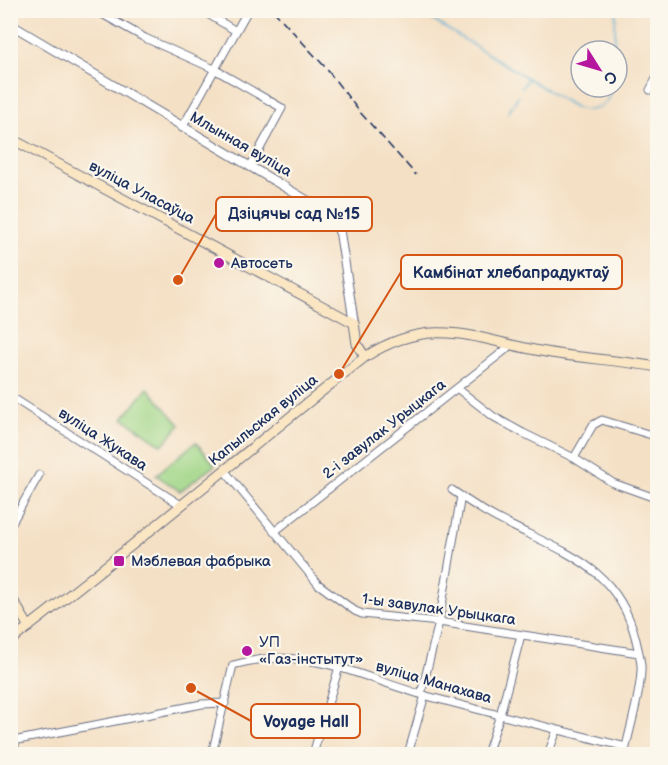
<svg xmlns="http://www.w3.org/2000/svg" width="668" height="765" font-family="'Balsamiq Sans',sans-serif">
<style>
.green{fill:#a0d687;stroke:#5e8272;stroke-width:1.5}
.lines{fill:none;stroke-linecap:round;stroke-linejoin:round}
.stream{stroke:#57acd3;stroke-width:1.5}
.minor-casing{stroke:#676d82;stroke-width:9}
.tertiary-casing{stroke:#676d82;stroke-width:10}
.secondary-casing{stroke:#676d82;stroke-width:11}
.minor{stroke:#fff;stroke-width:7}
.tertiary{stroke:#fff;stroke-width:8}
.secondary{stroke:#fbe6c4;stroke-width:9}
.rail{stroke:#1b2f5e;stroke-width:1.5;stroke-dasharray:9 4.5;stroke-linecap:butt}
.poi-dot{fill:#b5179e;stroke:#fbf7ec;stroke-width:2}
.labels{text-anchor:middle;stroke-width:4.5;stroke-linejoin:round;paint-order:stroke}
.street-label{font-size:15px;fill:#1b2f5e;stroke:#fbf7ec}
.poi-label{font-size:15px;fill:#1b2f5e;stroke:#fbf7ec;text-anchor:start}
.leader{fill:none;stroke:#d45514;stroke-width:2}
.callout-dot{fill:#d45514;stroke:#fbf7ec;stroke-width:2}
.callout{fill:#fbf7ec;stroke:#d45514;stroke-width:2}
.callout-label{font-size:16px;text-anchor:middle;font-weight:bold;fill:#1b2f5e}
</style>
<rect width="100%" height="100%" fill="#fbf7ec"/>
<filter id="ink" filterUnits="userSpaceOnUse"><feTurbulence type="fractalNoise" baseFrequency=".0167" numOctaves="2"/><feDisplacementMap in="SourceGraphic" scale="12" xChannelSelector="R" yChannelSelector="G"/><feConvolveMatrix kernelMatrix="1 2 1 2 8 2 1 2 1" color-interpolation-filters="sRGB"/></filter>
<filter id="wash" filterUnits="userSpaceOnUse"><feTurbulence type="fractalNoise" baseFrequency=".008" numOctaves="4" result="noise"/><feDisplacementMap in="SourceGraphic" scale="24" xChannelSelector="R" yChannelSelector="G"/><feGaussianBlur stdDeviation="1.35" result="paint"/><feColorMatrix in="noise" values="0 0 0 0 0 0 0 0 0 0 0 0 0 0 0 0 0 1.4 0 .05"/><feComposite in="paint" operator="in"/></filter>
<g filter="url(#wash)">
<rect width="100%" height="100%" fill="#f4e0c5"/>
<!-- green -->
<path class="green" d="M148,388L180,425L162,445L123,418Z
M196,442L215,465L180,491L156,475Z"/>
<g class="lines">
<!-- stream -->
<path class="stream" d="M416,10L578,109C595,112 610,106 611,87
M614,51L616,10
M522,87L528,79
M508,113L518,96"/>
</g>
</g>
<g filter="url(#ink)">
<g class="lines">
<!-- minor casing -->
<g class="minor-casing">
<path id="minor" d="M201,10L236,31
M102,14L145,38L214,69L282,108L250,167
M650,90L658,75
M182,128L248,10
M458,389L494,417L523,433L574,458L613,483L658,499
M10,396L181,505
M574,458L593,425L602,420L658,437
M224,470L318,584L355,611L362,614L439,622L639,653
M452,490C469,502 487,514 506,523C565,553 618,567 636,640C638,650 642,661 641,671C640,696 631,723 626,747L623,754
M10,526L39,475
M274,532L504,351L510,345
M421,694L439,622L461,496
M10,736L18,754
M13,741L202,704L225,703
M212,754L233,665C307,644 358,677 427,696C493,714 560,730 626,747
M313,754L339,667
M408,754L425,695
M487,754L500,715L521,635
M548,754L557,730"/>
</g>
<!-- tertiary casing -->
<g class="tertiary-casing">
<path id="tertiary" d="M10,24L320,208L332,220L340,233L354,323"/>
</g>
<!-- secondary casing -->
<g class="secondary-casing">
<path id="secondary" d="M10,138L354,323L357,344L365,357
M10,595L29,627
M10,641C131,549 246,451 365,357C438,310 482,344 558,354C591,359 624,361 658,367"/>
</g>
<!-- minor -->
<use href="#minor" class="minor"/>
<!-- tertiary -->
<use href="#tertiary" class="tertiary"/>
<!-- secondary -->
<use href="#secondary" class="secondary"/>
<!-- rail -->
<path class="rail" d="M273,10L325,67L359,111L416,175"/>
</g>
</g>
<!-- markers -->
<g class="poi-dot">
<circle cx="219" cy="263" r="6"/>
<rect x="113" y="555" width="12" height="12" rx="3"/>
<circle cx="247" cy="651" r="6"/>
</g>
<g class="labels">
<!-- street labels -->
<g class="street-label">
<text transform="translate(241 144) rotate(30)" y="5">Млынная вуліца</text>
<text transform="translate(142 192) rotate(28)" y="5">вуліца Уласаўца</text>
<text transform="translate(263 420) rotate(-39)" y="5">Капыльская вуліца</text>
<text transform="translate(384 429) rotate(-38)" y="5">2-і завулак Урыцкага</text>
<text transform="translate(103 439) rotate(33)" y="5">вуліца Жукава</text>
<text transform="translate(439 609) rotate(8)" y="5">1-ы завулак Урыцкага</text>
<text transform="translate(434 682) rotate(16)" y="5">вуліца Манахава</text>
</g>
<!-- poi labels -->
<g class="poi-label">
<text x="231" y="268">Автосеть</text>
<text x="131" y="566">Мэблевая фабрыка</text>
<text x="259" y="647">УП<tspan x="259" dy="17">«Газ-інстытут»</tspan></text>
</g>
</g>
<!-- callouts -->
<path class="leader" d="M178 280L216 214M339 374L401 272M191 688L251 721"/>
<g class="callout-dot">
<circle cx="178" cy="280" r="6"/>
<circle cx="339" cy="374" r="6"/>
<circle cx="191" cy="688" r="6"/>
</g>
<g class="callout">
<rect x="216" y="197" width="156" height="34" rx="6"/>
<rect x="401" y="255" width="221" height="34" rx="6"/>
<rect x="251" y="704" width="109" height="34" rx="6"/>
</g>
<g class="callout-label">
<text x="294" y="219">Дзіцячы сад №15</text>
<text x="511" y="278">Камбінат хлебапрадуктаў</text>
<text x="306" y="727">Voyage Hall</text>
</g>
<!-- margin -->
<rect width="668" height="765" fill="none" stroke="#fbf7ec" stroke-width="36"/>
<!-- north arrow -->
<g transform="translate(599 69) rotate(127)"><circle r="28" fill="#fbf7ec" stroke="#a1a7b3" stroke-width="1.5"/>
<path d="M0-4.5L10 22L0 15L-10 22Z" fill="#b5179e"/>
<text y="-9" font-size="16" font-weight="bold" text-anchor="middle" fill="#1b2f5e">С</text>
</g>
</svg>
